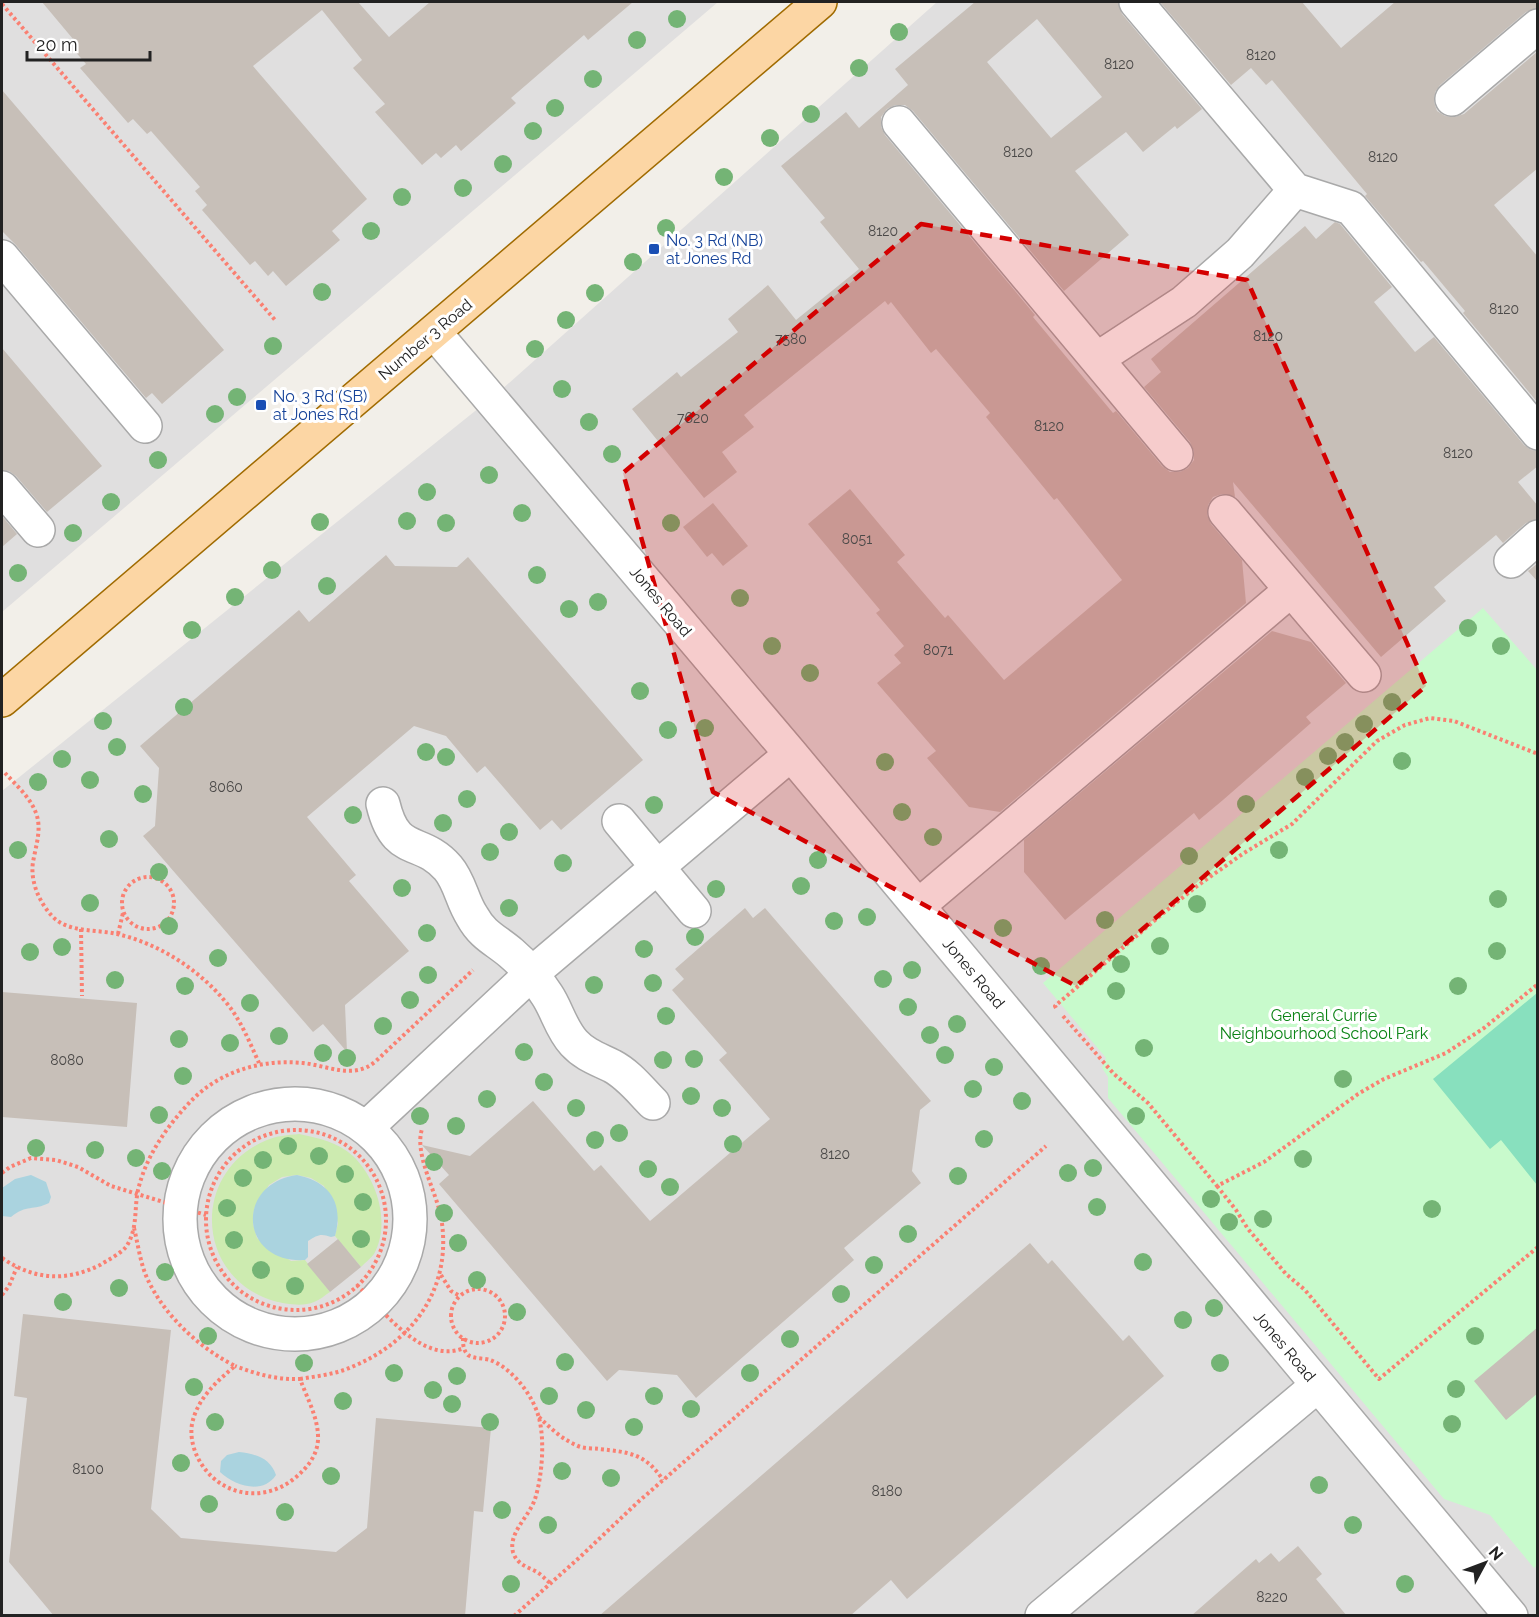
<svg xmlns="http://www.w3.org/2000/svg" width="1539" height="1617" font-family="Raleway,sans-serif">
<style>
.residential{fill:#e0dfdf}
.grass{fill:#cdebb0}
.park{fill:#c8facc}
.pitch{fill:#88e0be}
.water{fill:#aad3df}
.building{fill:#c7bfb8;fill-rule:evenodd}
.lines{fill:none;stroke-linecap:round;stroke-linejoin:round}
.minor-casing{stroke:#a9a9a9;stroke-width:36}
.major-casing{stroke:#a06b00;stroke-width:36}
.path{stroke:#fa8072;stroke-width:4;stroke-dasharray:3 3;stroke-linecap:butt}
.minor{stroke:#fff;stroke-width:33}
.major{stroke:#fcd6a4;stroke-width:33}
.tree{fill:#74b475}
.marked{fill:#d40000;fill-opacity:0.2;stroke:#d40000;stroke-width:4.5;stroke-dasharray:12 8;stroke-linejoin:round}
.transit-dot{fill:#1a4fb4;stroke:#fff;stroke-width:2}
.labels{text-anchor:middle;stroke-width:6;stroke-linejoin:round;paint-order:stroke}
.number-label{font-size:14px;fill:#4b4948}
.transit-label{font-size:16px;fill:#164399;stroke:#fff;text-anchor:start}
.street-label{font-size:16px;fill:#222;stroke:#fff}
.park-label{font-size:16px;fill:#0c8416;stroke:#fff}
</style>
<rect width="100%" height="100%" fill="#f2efe9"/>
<!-- residential -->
<path class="residential" d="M2,2H718L2,612Z
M937,2H1537V1615L2,1616V791L500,391Z"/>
<!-- grass -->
<path class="grass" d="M299,1134C318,1138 338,1142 353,1156C377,1179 391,1223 374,1254C371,1258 365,1263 361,1267L335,1236L338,1223L324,1186L311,1178L297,1175L282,1177L269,1185L254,1209L253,1224L257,1238L291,1261L305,1260L330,1292C325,1295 320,1300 314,1302C303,1307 285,1304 274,1301C194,1277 191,1171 267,1140C276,1136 288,1135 299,1134Z"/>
<!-- park -->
<path class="park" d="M1483,608L1537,670V1565L1534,1568L1490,1515L1444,1499L1108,1098V1077L1102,1068L1106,1058L1043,983Z"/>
<!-- pitch -->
<path class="pitch" d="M1537,993V1185L1501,1140L1490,1149L1433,1079Z"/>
<!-- water -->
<path class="water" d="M31,1175L46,1182L51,1197L49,1203C33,1211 27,1204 11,1217L2,1216V1188L15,1179Z
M297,1175C330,1182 344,1203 335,1236L331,1237C321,1233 317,1235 308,1241V1257L305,1260C240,1264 234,1184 297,1175Z
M239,1452C256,1454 270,1458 276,1475C263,1495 235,1486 220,1472L221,1461L227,1455Z"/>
<!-- building -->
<path class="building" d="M42,2H358L389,37L430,2H633L588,40L584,35L511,98L516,103L461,151L456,145L441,158L436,153L422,165L375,112L385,104L353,68L362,60L322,10L253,66L367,199L332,231L340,240L286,286L273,271L268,276L255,261L250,265L202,210L207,205L195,191L200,187L151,131L147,134L133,119L128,123L80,68L86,64L73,49L78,45Z
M975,2H1118L1122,14L1202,109L1177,129L1175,126L1143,152L1126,132L1075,171L1129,235L1064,291L913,111L905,105H895L887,109L881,117V127L885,135L1035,315L1033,317L1113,413L1116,411L1162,466L1170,472H1180L1188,468L1194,460V451L1190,442L1144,387L1161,372L1151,359L1305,226L1316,239L1335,222L1340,224L1392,287L1374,302L1415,352L1434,337L1524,445L1531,450L1538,451V466L1518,482L1538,506V519L1526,523L1503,543L1496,535L1434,587L1446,601L1381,657L1233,482L1235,497L1222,494L1213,497L1208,505L1207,515L1211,524L1242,560L1246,603L1000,812L969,807L927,758L936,751L877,683L901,663L894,655L904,646L876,613L880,610L808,524L850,489L905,555L897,562L945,618L948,615L1004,680L1122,580L1057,498L1054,500L986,417L990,413L936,349L931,353L891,302L888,305L885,301L744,415L754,427L722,452L737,472L704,498L632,409L677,372L681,377L738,332L728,319L768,285L796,320L859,269L820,222L825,218L781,166L846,112L859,128L908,85L895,69ZM1037,19L1102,97L1051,138L987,62Z
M1160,2H1302L1341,48L1395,2H1538V8L1526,12L1440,85L1435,92L1434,102L1437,111L1445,116L1455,117L1464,114L1538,51V168L1494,205L1538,257V403L1463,313L1465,311L1423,261L1421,262L1365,196L1367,194L1272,80L1266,85L1251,68L1231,85Z
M2,90L224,350L162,404L152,393L146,398L16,245L2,231Z
M2,348L102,466L47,512L16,476L9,471L2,470Z
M713,503L748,546L723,566L712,553L707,557L683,527Z
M2,516L17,534L2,547Z
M386,555L395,566L457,567L468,557L643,760L561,830L552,820L540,830L485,766L477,773L446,736L414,726L307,817L356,875L349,881L409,951L345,1005L347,1052L323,1024L313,1032L143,836L155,826L159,768L140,746L299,610L309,622Z
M1538,563V582L1528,571Z
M1272,631L1311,642L1346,683L1306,717L1311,723L1223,800L1199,820L1194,813L1065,920L1024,872V840Z
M745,908L753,918L765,908L931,1101L920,1110L912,1171L921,1183L844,1248L854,1260L696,1398L677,1375L619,1370L607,1381L439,1184L449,1175L422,1145L470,1156L533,1101L594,1171L601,1165L650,1221L770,1119L719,1060L727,1053L672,990L684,979L675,969Z
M2,992L137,1003L127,1127L2,1117Z
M338,1239L361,1267L330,1292L307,1264Z
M1030,1243L1048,1264L1052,1260L1123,1341L1129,1335L1164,1376L907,1599L891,1580L850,1616H599Z
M23,1314L171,1330L151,1509L181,1538L336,1552L367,1528L376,1418L491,1428L483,1512L474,1511L465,1616H54L9,1562L27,1398L14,1396Z
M1538,1327V1393L1506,1420L1474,1381Z
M1298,1546L1322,1574L1316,1579L1347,1616H1191L1256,1559L1259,1563L1271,1553L1279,1562Z"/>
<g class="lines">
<!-- minor casing -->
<g class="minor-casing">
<path id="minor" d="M1136,2L1295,190L1351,208L1538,433
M1452,99L1538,26
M899,123L1176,454
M2,257L145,426
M434,332L791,754L1511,1616
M1097,359L1184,302L1240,253L1295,190
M2,488L38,530
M1225,512L1364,675
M1511,561L1538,537
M383,804C396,858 420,836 448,868C460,882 462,901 472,916C483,936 496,940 511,953C524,964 538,981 547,995C557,1010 561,1029 574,1043C585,1055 598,1059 612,1066C629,1075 640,1090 653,1103
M619,821L694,911
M918,906L1291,590
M180 1219a115 115 0 1 1 230 0a115 115 0 1 1-230 0Z
M366,1128L530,975L791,754
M1042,1616L1318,1385"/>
</g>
<!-- major casing -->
<g class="major-casing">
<path id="major" d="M2,700L820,2"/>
</g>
<!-- path -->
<path class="path" d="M2,4L275,320
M5,773C16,785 30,797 36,813C42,829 36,845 33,862C30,881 39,902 52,916C68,933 95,929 117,934C157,943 197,968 224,1000C240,1018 249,1041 259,1063
M122 903a26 26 0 1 1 52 0a26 26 0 1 1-52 0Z
M81,929L82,996
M118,934L123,913
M1056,1008L1055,1006L1161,915L1197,886L1244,853L1292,824L1377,741L1405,725L1430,718L1454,721L1538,754
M1063,1016L1114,1074L1148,1103L1217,1186L1264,1162L1358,1094L1384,1079L1446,1053L1484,1028L1538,984
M206 1220a90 90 0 1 1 180 0a90 90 0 1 1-180 0Z
M2,1173L10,1167L31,1158L56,1160L78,1167L111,1186L206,1215
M1217,1186L1236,1210L1248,1229L1286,1274L1305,1290L1379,1379L1538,1247
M134,1228C138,1244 140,1262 147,1278C164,1315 198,1347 235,1366C216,1382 197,1399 192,1424C190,1436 193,1449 199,1460C219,1496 263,1504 295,1478C307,1468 317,1456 318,1440C319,1419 307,1398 300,1379C277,1380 256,1374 235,1366
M2,1258C34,1280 66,1282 100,1265C108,1260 120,1254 126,1247C138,1229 134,1209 138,1190C146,1156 167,1126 191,1101C220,1071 262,1059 303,1063C329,1066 354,1080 376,1061L473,970
M441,1275L451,1291L460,1296
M357,1285C384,1311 422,1365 464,1348
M451 1316a27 27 0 1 1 54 0a27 27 0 1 1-54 0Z
M2,1295L9,1286L17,1267
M463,1338C463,1344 463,1350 468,1355C474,1359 484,1358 490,1360C512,1368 533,1395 539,1418C545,1441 542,1477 535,1499C529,1517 508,1533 513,1552C517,1565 528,1567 537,1572C542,1575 546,1580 551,1584
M300,1379C318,1376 337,1374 354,1366C415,1340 453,1286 441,1217C436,1191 414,1154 422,1129
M539,1417C550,1428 562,1439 576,1445C583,1449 592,1448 599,1449C629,1452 646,1454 663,1480
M514,1616L579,1558L638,1502L1046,1146"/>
<!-- minor -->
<use href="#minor" class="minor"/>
<!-- major -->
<use href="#major" class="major"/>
</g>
<!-- trees -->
<g class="tree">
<circle cx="677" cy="19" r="9"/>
<circle cx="899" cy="32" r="9"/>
<circle cx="637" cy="40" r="9"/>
<circle cx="859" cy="68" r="9"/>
<circle cx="593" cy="79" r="9"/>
<circle cx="555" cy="108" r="9"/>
<circle cx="811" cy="114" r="9"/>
<circle cx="533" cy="131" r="9"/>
<circle cx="770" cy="138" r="9"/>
<circle cx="503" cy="164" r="9"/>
<circle cx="724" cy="177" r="9"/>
<circle cx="463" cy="188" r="9"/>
<circle cx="402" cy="197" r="9"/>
<circle cx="666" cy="228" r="9"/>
<circle cx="371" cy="231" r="9"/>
<circle cx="633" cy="262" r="9"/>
<circle cx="322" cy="292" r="9"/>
<circle cx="595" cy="293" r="9"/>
<circle cx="566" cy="320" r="9"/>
<circle cx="273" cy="346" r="9"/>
<circle cx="535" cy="349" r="9"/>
<circle cx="562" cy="389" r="9"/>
<circle cx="237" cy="397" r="9"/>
<circle cx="215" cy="414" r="9"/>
<circle cx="589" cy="422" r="9"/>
<circle cx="612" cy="454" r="9"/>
<circle cx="158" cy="460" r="9"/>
<circle cx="489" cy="475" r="9"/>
<circle cx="427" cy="492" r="9"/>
<circle cx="111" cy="502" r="9"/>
<circle cx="522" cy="513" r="9"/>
<circle cx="407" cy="521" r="9"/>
<circle cx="320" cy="522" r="9"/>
<circle cx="446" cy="523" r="9"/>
<circle cx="671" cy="523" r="9"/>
<circle cx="73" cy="533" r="9"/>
<circle cx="272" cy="570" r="9"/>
<circle cx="18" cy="573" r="9"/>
<circle cx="537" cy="575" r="9"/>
<circle cx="327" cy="586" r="9"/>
<circle cx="235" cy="597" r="9"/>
<circle cx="740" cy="598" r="9"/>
<circle cx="598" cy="602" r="9"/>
<circle cx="569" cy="609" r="9"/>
<circle cx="1468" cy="628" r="9"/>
<circle cx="192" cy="630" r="9"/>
<circle cx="772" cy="646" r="9"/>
<circle cx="1501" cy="646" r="9"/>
<circle cx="810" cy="673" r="9"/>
<circle cx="640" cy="691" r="9"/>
<circle cx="1392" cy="702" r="9"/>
<circle cx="184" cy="707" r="9"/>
<circle cx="103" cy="721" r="9"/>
<circle cx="1364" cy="724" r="9"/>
<circle cx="705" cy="728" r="9"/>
<circle cx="668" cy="730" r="9"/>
<circle cx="1345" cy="742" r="9"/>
<circle cx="117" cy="747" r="9"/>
<circle cx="426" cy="752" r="9"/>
<circle cx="1328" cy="756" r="9"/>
<circle cx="446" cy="757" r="9"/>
<circle cx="62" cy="759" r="9"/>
<circle cx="1402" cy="761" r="9"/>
<circle cx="885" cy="762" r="9"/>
<circle cx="1305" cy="777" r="9"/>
<circle cx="90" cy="780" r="9"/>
<circle cx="38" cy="782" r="9"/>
<circle cx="143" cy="794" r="9"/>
<circle cx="467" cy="799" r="9"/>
<circle cx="1246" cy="804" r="9"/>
<circle cx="654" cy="805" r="9"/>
<circle cx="902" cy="812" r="9"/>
<circle cx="353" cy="815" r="9"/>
<circle cx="443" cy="823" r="9"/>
<circle cx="509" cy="832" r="9"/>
<circle cx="933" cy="837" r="9"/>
<circle cx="109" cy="839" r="9"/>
<circle cx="18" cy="850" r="9"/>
<circle cx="1279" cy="850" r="9"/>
<circle cx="490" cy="852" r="9"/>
<circle cx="1189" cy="856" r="9"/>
<circle cx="818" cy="860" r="9"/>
<circle cx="563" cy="863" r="9"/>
<circle cx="159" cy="872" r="9"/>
<circle cx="801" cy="886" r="9"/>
<circle cx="402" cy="888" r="9"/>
<circle cx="716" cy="889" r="9"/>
<circle cx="1498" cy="899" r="9"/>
<circle cx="90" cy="903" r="9"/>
<circle cx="1197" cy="904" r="9"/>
<circle cx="509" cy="908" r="9"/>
<circle cx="867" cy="917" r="9"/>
<circle cx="1105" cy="920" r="9"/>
<circle cx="834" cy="921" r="9"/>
<circle cx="169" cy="926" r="9"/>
<circle cx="1003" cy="928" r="9"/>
<circle cx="427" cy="933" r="9"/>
<circle cx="695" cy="937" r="9"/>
<circle cx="1160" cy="946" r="9"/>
<circle cx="62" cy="947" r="9"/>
<circle cx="644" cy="949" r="9"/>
<circle cx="1497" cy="951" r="9"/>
<circle cx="30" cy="952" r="9"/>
<circle cx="218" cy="958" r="9"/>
<circle cx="1121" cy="964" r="9"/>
<circle cx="1041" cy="966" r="9"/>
<circle cx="912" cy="970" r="9"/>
<circle cx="428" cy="975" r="9"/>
<circle cx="883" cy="979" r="9"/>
<circle cx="115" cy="980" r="9"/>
<circle cx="653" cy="983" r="9"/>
<circle cx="594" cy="985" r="9"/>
<circle cx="185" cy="986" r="9"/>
<circle cx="1458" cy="986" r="9"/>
<circle cx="1116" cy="991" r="9"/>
<circle cx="410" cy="1000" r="9"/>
<circle cx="250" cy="1003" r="9"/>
<circle cx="908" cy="1007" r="9"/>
<circle cx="666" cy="1016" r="9"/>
<circle cx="957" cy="1024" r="9"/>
<circle cx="383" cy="1026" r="9"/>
<circle cx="930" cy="1035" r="9"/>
<circle cx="279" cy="1036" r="9"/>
<circle cx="179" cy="1039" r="9"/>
<circle cx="230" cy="1043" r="9"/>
<circle cx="1144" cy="1048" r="9"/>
<circle cx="524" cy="1052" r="9"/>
<circle cx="323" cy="1053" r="9"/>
<circle cx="945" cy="1055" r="9"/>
<circle cx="347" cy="1058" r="9"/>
<circle cx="694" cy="1059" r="9"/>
<circle cx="663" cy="1060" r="9"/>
<circle cx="994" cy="1067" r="9"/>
<circle cx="183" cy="1076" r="9"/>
<circle cx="1343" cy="1079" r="9"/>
<circle cx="544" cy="1082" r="9"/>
<circle cx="973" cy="1089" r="9"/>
<circle cx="691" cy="1096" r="9"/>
<circle cx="487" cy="1099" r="9"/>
<circle cx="1022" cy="1101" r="9"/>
<circle cx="576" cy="1108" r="9"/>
<circle cx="722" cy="1108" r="9"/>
<circle cx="159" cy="1115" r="9"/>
<circle cx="420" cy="1116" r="9"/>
<circle cx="1136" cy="1116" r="9"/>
<circle cx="456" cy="1126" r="9"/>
<circle cx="619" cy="1133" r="9"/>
<circle cx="984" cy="1139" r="9"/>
<circle cx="595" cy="1140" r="9"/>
<circle cx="733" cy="1144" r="9"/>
<circle cx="288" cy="1146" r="9"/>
<circle cx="36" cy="1148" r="9"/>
<circle cx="95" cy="1150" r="9"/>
<circle cx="319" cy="1156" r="9"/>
<circle cx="136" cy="1158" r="9"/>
<circle cx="1303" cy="1159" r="9"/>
<circle cx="263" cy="1160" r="9"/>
<circle cx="434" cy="1162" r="9"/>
<circle cx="1093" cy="1168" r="9"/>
<circle cx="648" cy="1169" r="9"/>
<circle cx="162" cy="1171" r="9"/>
<circle cx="1068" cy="1173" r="9"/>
<circle cx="345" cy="1174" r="9"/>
<circle cx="958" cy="1176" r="9"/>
<circle cx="243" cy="1178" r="9"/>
<circle cx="670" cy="1187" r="9"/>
<circle cx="1211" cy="1199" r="9"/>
<circle cx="363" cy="1202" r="9"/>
<circle cx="1097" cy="1207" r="9"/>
<circle cx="227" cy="1208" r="9"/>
<circle cx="1432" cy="1209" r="9"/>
<circle cx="444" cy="1213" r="9"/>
<circle cx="1263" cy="1219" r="9"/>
<circle cx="1229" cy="1222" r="9"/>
<circle cx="908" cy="1234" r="9"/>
<circle cx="361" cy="1239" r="9"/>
<circle cx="234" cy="1240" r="9"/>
<circle cx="458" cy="1243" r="9"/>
<circle cx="1143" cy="1262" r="9"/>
<circle cx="874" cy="1265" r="9"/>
<circle cx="261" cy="1270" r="9"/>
<circle cx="165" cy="1272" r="9"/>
<circle cx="477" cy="1280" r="9"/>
<circle cx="295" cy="1286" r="9"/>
<circle cx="119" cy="1288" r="9"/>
<circle cx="841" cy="1294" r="9"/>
<circle cx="63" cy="1302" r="9"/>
<circle cx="1214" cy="1308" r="9"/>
<circle cx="517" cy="1312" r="9"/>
<circle cx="1183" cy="1320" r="9"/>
<circle cx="208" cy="1336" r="9"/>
<circle cx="1475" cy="1336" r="9"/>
<circle cx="790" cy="1339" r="9"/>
<circle cx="565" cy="1362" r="9"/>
<circle cx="304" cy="1363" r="9"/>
<circle cx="1220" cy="1363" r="9"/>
<circle cx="394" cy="1373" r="9"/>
<circle cx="750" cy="1373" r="9"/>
<circle cx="457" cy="1376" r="9"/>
<circle cx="194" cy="1387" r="9"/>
<circle cx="1456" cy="1389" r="9"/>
<circle cx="433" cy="1390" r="9"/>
<circle cx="549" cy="1396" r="9"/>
<circle cx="654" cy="1396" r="9"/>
<circle cx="343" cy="1401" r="9"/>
<circle cx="452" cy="1404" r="9"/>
<circle cx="691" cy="1409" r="9"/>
<circle cx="586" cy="1410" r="9"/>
<circle cx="215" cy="1422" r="9"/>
<circle cx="490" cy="1422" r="9"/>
<circle cx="1452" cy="1424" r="9"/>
<circle cx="634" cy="1427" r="9"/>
<circle cx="181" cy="1463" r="9"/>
<circle cx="562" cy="1471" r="9"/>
<circle cx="331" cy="1476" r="9"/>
<circle cx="611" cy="1478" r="9"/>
<circle cx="1319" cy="1485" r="9"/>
<circle cx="209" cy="1504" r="9"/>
<circle cx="502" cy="1510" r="9"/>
<circle cx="285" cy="1512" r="9"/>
<circle cx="548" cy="1525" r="9"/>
<circle cx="1353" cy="1525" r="9"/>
<circle cx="511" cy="1584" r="9"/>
<circle cx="1405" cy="1584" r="9"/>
</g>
<!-- marked area -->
<path class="marked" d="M921,224L1247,280L1426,686L1076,986L713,792L623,473Z"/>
<!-- markers -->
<g class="transit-dot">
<rect x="648" y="243" width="12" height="12" rx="3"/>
<rect x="255" y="399" width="12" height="12" rx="3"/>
</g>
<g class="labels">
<!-- number labels -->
<g class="number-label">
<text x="1261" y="60">8120</text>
<text x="1119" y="69">8120</text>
<text x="1018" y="157">8120</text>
<text x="1383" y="162">8120</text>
<text x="883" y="236">8120</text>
<text x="1504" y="314">8120</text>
<text x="1268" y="341">8120</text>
<text x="791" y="344">7580</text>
<text x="693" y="423">7620</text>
<text x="1049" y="431">8120</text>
<text x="1458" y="458">8120</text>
<text x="857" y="544">8051</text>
<text x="938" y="655">8071</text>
<text x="226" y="792">8060</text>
<text x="67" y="1065">8080</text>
<text x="835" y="1159">8120</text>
<text x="88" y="1474">8100</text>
<text x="887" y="1496">8180</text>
<text x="1272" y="1602">8220</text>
</g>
<!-- transit labels -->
<g class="transit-label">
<text x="666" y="246">No. 3 Rd (NB)<tspan x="666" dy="18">at Jones Rd</tspan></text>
<text x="273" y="402">No. 3 Rd (SB)<tspan x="273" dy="18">at Jones Rd</tspan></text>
</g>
<!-- street labels -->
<g class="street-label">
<text transform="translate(425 339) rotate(-40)" y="6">Number 3 Road</text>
<text transform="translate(661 601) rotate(50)" y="6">Jones Road</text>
<text transform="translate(974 973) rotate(50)" y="6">Jones Road</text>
<text transform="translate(1285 1346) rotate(50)" y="6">Jones Road</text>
</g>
<!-- park labels -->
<g class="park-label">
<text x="1324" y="1021">General Currie<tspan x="1324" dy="18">Neighbourhood School Park</tspan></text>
</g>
</g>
<!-- border -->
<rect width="1539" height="1617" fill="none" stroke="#222222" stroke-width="6"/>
<!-- north arrow -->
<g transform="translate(1485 1563) rotate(49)" stroke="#ffffff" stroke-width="4.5" paint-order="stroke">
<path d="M0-4.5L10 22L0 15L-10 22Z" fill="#222222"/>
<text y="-9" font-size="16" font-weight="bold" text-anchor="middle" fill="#222222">N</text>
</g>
<!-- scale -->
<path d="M27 51v9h123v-9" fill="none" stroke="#222222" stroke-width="3"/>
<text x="36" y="51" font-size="18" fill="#222222" stroke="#ffffff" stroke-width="4.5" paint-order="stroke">20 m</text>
</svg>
